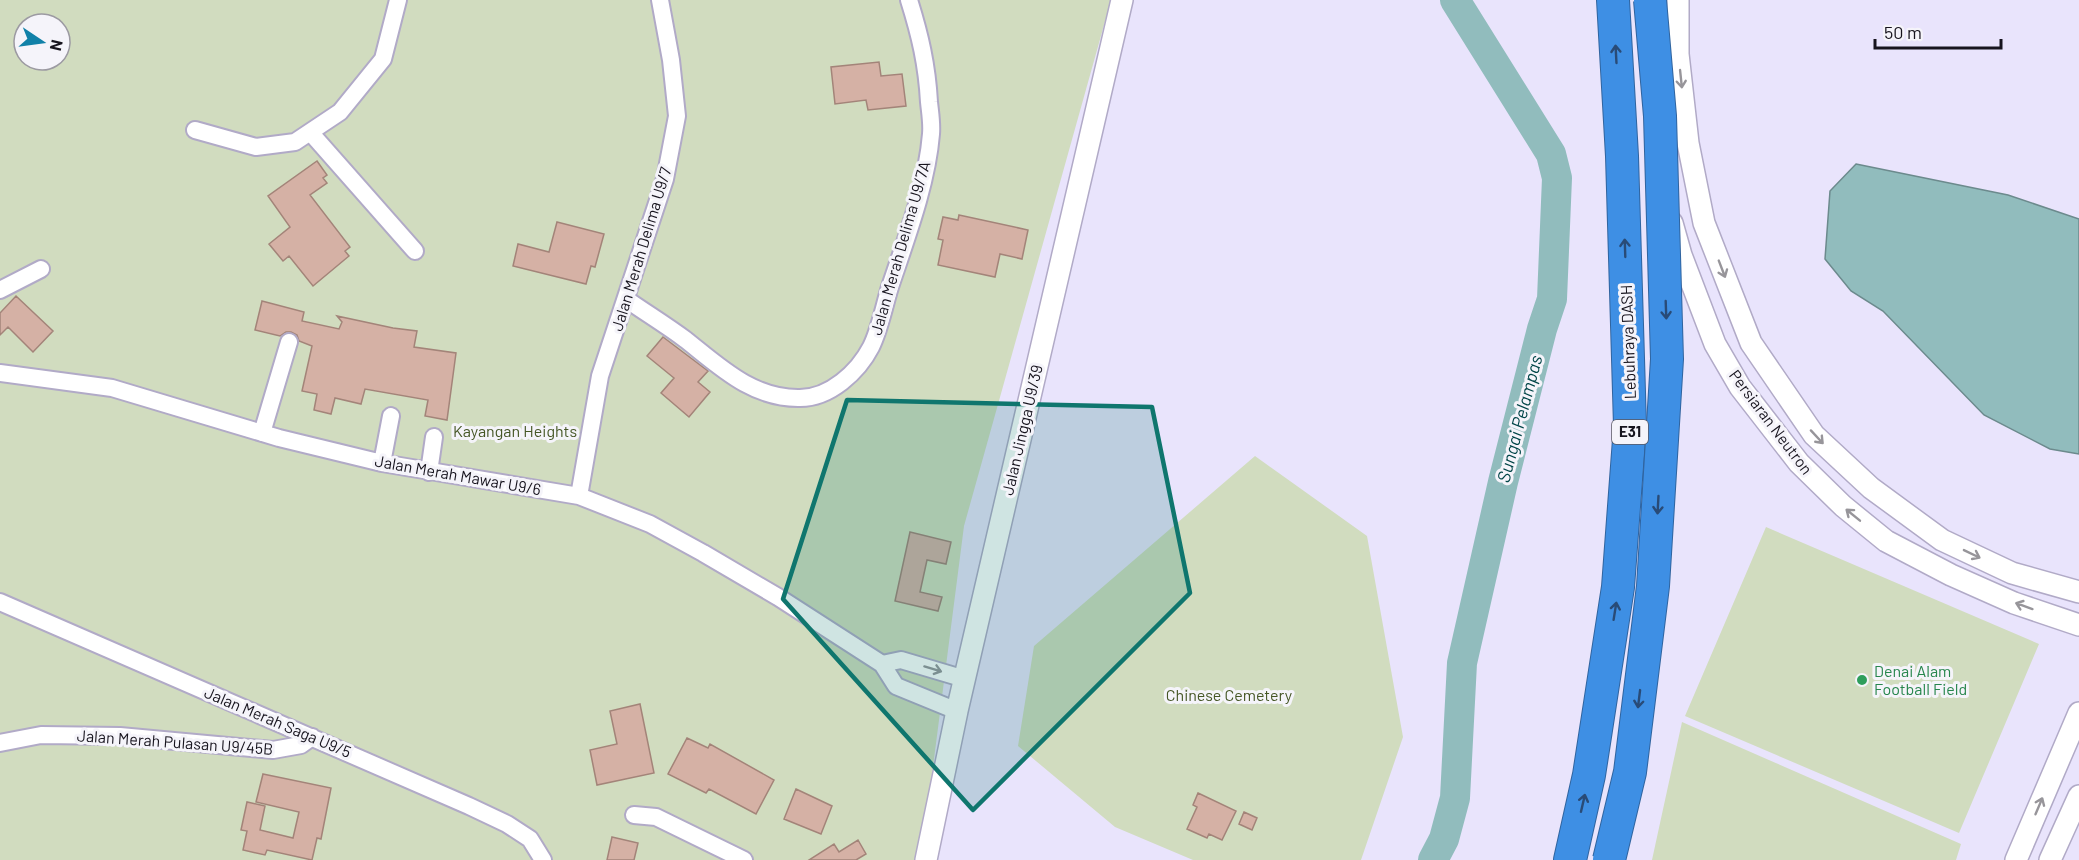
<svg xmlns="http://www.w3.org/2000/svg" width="2079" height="860" font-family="Barlow,sans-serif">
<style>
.green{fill:#d1dcbf;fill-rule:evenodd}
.water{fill:#91bcbd;stroke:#6c8a8d;stroke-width:1.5}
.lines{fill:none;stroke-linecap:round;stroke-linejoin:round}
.river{stroke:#91bcbd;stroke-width:30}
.building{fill:#d5b1a5;stroke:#a38479;stroke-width:1.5}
.minor-casing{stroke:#b1aac7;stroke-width:20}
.tertiary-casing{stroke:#b1aac7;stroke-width:24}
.motorway-casing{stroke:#30649f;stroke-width:34}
.minor{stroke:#fff;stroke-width:16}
.tertiary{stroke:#fff;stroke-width:21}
.motorway{stroke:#3e8fe4;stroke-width:32}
.motorway-bridge-casing{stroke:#30649f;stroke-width:34;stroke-linecap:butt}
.motorway-bridge{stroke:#3e8fe4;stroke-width:32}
.oneway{stroke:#294b77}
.oneway2{stroke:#97959a}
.marked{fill:#0f766e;fill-opacity:0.2;stroke:#0f766e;stroke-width:4.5;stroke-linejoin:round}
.leisure-dot{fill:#2e9e5b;stroke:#f5f4fa;stroke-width:2}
.labels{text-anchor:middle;stroke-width:6;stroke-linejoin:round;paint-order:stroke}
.shield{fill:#f5f4fa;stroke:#5a5760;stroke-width:1.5}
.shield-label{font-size:15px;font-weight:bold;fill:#17141e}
.street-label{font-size:16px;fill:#17141e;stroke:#f5f4fa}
.park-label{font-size:16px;fill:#455625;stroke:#f5f4fa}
.leisure-label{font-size:16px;fill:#27864d;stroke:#f5f4fa;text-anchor:start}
.water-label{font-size:18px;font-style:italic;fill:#004547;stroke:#f5f4fa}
</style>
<rect width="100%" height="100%" fill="#e9e4fc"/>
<!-- green -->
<path class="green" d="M0,0H1111L964,526L921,860H0ZM24,24H60V60H24Z
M1255,456L1367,536L1403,737L1361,860H1193L1115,827L1018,746L1034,646Z
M1766,527L2039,644L1959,833L1685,716Z
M1682,722L1961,844L1956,860H1652Z"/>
<!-- water -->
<path class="water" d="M1856,164L2008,195L2079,219V454L2050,449L1984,415L1883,311L1851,291L1825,259L1830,191Z"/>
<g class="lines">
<!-- river -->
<path class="river" d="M1433,860L1444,839L1455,798L1462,663L1503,482L1542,329L1552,299L1557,178L1551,154L1455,0"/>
</g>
<!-- building -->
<path class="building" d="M879,62L881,76L902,74L906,106L868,110L866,100L835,104L831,67Z
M317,161L327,175L323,178L327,183L310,195L350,247L345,251L349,256L313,286L289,256L283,261L269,244L290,227L268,196Z
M959,215L1028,230L1022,259L1000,254L995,277L938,265L943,240L938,239L943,217L958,220Z
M557,222L604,234L595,267L591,266L586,284L513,266L518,244L549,252Z
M16,296L53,331L33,352L8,327L0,335V313Z
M262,301L304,312L302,321L339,329L342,322L337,316L393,328L417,331L414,347L456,353L447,420L425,416L428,400L365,389L361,404L335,398L331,414L314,410L317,394L302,391L312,346L299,341L297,335L291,332H286L280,336L255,330Z
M663,337L708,371L698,382L710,392L689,417L661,393L674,378L647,356Z
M910,532L951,542L946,564L927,560L920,592L942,597L938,611L895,601Z
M640,704L654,773L597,785L590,750L617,744L610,711Z
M687,738L708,748L710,744L774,780L756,814L709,789L706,793L668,774Z
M263,774L331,788L321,839L317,838L312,860L267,850L265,855L243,850L247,831L241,830L247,802L265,806L260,830L293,838L299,812L256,802Z
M796,789L832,806L821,834L784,819Z
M1198,793L1236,811L1222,840L1209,834L1207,838L1187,829L1197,807L1193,805Z
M1244,812L1257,818L1252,830L1239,824Z
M612,837L638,843L634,860H607Z
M858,840L866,854L856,860H809L834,844L839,852Z"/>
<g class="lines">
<!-- minor casing -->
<g class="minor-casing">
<path id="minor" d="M195,130L256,147L295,142L340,112L383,59L398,0
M310,132L415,251
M0,290L41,269
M626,299C646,313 666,325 686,340C720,367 753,399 800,398C830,398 858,372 871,347C880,329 884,306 890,287C906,239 927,184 931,134C932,123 930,112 929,102C927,65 920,35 909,0
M0,373L112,388L279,438L382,463L579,496L650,524L703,553L778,597L882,664L896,686L957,711
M262,433L289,342
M382,463L391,416
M429,472L434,437
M579,496L600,376L665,179L677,116L671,60L660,0
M0,602L469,806L507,824L530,839L543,860
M882,664L901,660L965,679
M0,743L41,735L120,736L273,750L301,745L312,737
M634,815L656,817L744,860"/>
</g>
<!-- tertiary casing -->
<g class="tertiary-casing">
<path id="tertiary" d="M1678,0V54L1688,143L1704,223L1751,343L1814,435L1871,488L1942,540L2012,573L2079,592
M1672,223L1681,255L1715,344L1740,387L1799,463L1843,506L1886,541L1951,575L2014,603L2079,625
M926,860L957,711L1122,0
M2016,860L2079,713
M2050,860L2079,796"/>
</g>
<!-- motorway casing -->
<g class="motorway-casing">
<path id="motorway" d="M1570,860L1589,775L1618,587L1630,426L1622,156L1613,0"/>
</g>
<!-- minor -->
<use href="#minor" class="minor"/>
<!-- tertiary -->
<use href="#tertiary" class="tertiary"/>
<!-- motorway -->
<use href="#motorway" class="motorway"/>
<!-- motorway-bridge casing -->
<g class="motorway-bridge-casing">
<path id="motorway-bridge" d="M1609,860L1630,772L1653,586L1667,359L1660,116L1650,0"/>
</g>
<!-- motorway-bridge -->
<use href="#motorway-bridge" class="motorway-bridge"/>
</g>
<!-- one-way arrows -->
<defs><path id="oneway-shaft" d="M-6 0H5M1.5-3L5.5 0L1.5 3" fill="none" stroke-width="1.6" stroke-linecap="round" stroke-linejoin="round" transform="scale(1.5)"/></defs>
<g class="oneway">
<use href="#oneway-shaft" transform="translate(1616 54) rotate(-93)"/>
<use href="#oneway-shaft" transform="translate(1625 248) rotate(-92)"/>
<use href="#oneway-shaft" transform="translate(1666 310) rotate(88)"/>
<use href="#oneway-shaft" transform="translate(1658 505) rotate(93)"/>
<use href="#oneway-shaft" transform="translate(1615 611) rotate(-81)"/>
<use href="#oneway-shaft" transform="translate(1639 699) rotate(97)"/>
<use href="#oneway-shaft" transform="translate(1583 803) rotate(-77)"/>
</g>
<g class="oneway2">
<use href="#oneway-shaft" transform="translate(1681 79) rotate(84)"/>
<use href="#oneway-shaft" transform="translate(1722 269) rotate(69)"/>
<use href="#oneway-shaft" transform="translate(1817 437) rotate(47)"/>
<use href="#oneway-shaft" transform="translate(1853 515) rotate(-141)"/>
<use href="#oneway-shaft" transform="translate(1972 554) rotate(26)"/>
<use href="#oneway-shaft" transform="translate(2024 606) rotate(-160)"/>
<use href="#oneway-shaft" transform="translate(933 669) rotate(17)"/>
<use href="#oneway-shaft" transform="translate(2039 806) rotate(-67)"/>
</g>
<!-- marked area -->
<path class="marked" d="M847,400L1152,407L1190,593L973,810L783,599Z"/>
<!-- markers -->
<circle class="leisure-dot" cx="1862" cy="680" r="6"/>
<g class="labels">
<!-- shield labels -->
<rect class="shield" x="1612" y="420" width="36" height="24" rx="4.5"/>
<g class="shield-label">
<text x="1630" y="437">E31</text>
</g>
<!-- street labels -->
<g class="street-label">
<text transform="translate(900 248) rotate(-74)" y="6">Jalan Merah Delima U9/7A</text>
<text transform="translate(641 249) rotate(-73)" y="6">Jalan Merah Delima U9/7</text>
<text transform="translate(1628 342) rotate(-92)" y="6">Lebuhraya DASH</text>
<text transform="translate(1771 422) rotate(53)" y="6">Persiaran Neutron</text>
<text transform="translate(1022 430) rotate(-77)" y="6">Jalan Jingga U9/39</text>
<text transform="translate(458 475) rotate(10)" y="6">Jalan Merah Mawar U9/6</text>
<text transform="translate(278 722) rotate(23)" y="6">Jalan Merah Saga U9/5</text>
<text transform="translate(175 742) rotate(4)" y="6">Jalan Merah Pulasan U9/45B</text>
</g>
<!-- park labels -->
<g class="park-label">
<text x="515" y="437">Kayangan Heights</text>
<text x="1229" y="701">Chinese Cemetery</text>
</g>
<!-- leisure labels -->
<g class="leisure-label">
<text x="1874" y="677">Denai Alam<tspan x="1874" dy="18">Football Field</tspan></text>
</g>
<!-- water labels -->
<g class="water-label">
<text transform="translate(1520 419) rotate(-75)" y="6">Sungai Pelampas</text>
</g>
</g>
<!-- north arrow -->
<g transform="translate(42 42) rotate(103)"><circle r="28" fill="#f5f4fa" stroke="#9c9aa2" stroke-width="1.5"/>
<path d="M0-4.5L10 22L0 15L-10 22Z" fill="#1181a8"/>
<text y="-9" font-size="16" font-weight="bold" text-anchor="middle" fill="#17141e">N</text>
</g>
<!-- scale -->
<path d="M1875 39v9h126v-9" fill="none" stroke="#17141e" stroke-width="3"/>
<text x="1884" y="39" font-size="18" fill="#17141e" stroke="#f5f4fa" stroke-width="4.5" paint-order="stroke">50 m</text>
</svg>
